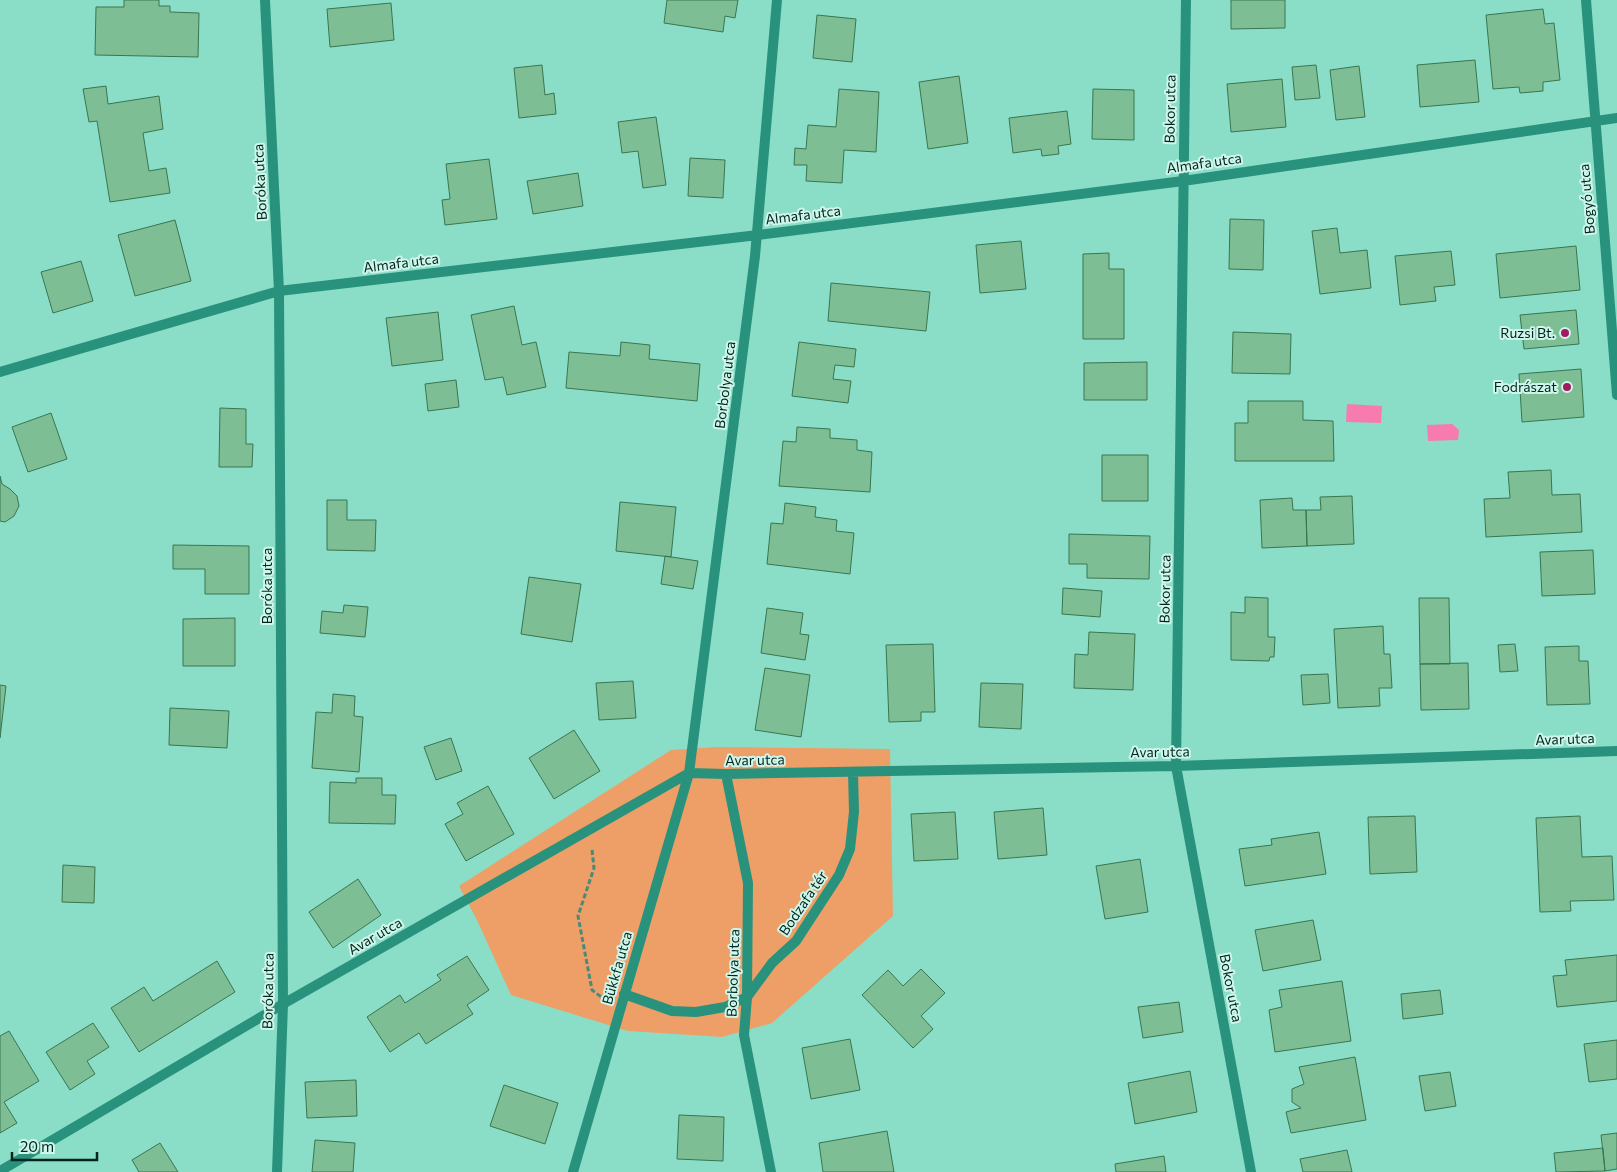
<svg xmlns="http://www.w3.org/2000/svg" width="1617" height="1172" font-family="Commissioner,sans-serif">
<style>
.green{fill:#ed9f67}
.water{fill:#f77bae}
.building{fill:#7ebe95;stroke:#387651}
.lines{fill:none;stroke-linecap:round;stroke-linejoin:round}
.path{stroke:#4b897a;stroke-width:3;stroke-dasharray:5 2.5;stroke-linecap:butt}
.street{stroke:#29927c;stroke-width:10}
.poi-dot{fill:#a41a62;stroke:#cef6ea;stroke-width:2}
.labels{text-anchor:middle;stroke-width:4;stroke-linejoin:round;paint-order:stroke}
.street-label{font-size:14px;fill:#01251e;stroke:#cef6ea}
.poi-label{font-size:14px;fill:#01251e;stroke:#cef6ea;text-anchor:end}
</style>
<rect width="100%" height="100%" fill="#8adec8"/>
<!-- green -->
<path class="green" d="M717,747L890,749L893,916L772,1023L722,1037L628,1031L511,995L477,920L459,886L671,750Z"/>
<!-- water -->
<path class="water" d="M1347,404L1382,406L1381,423L1346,422Z
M1452,424L1459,430L1458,440L1428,441L1427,425Z"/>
<!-- building -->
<path class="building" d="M124,0H159V6H170V12L199,13L198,57L95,55L96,7H124Z
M667,0H738L735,18L725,16L723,32L664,23Z
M1231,0H1285V28L1231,29Z
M391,3L394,40L330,47L327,9Z
M1543,9L1545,24L1554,23L1560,80L1543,82V91L1520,93L1519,87L1493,89L1486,15Z
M817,15L856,19L852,62L813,58Z
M1475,60L1479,102L1420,107L1417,65Z
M542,65L545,95L554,93L556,114L519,118L514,68Z
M1316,65L1320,98L1295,100L1292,67Z
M1359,66L1365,117L1336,120L1330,70Z
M959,76L968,143L928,149L919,82Z
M1282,79L1286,127L1231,132L1227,84Z
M106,86L108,104L159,96L163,129L143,133L149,171L166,168L170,193L110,202L97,121L89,122L83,89Z
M839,89L879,92L876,152L844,150L842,183L806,181L807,165H794L795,148L806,149L808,125L836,127Z
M1093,89L1134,90V140L1092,139Z
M1067,111L1071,144L1058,146L1059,154L1042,156L1041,149L1013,153L1009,118Z
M656,117L666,185L643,188L638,151L622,153L618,122Z
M690,158L725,160L723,198L688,196Z
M489,159L497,219L445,225L442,200L450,199L446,164Z
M578,173L583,206L533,214L527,181Z
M1230,219L1264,220L1263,270L1229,269Z
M175,220L191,281L135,296L118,235Z
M1337,228L1340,253L1367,250L1371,288L1320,294L1312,231Z
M1021,241L1026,289L980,293L976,245Z
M1576,246L1580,290L1500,298L1496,254Z
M1451,251L1455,285L1434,287L1436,301L1400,305L1395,256Z
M1109,253V269H1124V339H1083V254Z
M81,261L93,301L53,313L41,272Z
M831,283L930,292L926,331L828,321Z
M514,306L522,345L536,342L546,387L507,395L503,377L485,380L471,315Z
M1576,310L1579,344L1524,349L1520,315Z
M438,312L443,360L392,366L386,318Z
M1233,332L1291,334L1290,374L1232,373Z
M621,342L650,345L649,359L700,364L697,401L566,388L569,352L620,356Z
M799,342L856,349L854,367L835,365L833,379L851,381L848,403L792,396Z
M1147,362V400H1084V363Z
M1581,369L1584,417L1522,422L1519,374Z
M456,380L459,407L428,411L425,384Z
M1248,401H1303V420L1333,421L1334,461H1235V423H1248Z
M220,408L246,409V444H253L252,467H219Z
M51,413L67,459L28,472L12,427Z
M797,427L830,429V438L857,440V450L872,452L870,492L779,486L783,441L796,442Z
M1102,455H1148V501H1102Z
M1551,470L1552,495L1580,494L1582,532L1486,537L1484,499L1510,498L1508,472Z
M0,476L2,484L10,489L17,496L19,506L14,516L5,522L0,521Z
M1352,496L1354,544L1307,546L1306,510H1321L1320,497Z
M1292,498L1293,510H1306L1307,546L1262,548L1260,500Z
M327,500H347V520H376L375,551L327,550Z
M620,502L676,507L671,557L616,551Z
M785,503L816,507L815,517L837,520L836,531L854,533L850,574L767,564L771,523L783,524Z
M1069,534L1150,536L1149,579L1087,578V564H1069Z
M173,545L249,546V594H205V569H173Z
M1593,550L1595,594L1542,596L1540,552Z
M665,556L698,561L693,589L661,584Z
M529,577L581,584L572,642L521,634Z
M1063,588L1102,591L1100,617L1062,614Z
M1245,597L1268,598V637H1275L1274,657H1270L1269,661L1231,660V612L1245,613Z
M1419,598H1449L1450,664H1420Z
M344,605L368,607L365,637L320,633L322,611L343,613Z
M767,608L803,613L800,634L809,635L805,660L761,653Z
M235,618V666H183V619Z
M1383,626L1384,654H1390L1392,688H1379L1380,706L1338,708L1334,629Z
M1089,632L1135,634L1133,690L1074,688L1075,654L1088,655Z
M933,644L935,712H921V721L889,722L886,645Z
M1515,644L1518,671L1500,672L1498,645Z
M1579,646V661H1588L1590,704L1547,705L1545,647Z
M1468,663L1469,709L1421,710L1420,664Z
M765,668L810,675L801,737L755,730Z
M1328,674L1330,703L1303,705L1301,675Z
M633,681L636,718L599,720L596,683Z
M981,683L1023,684L1021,729L979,727Z
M0,685L6,686L0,738Z
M333,694L355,696L354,716L363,717L359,772L312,768L316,712L332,713Z
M170,708L229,711L227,748L169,745Z
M574,730L600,771L554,799L529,758Z
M451,738L462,771L436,780L424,747Z
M356,778H382V795H396L395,824L329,823L330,782L356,783Z
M488,786L514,834L466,861L445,824L463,814L457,803Z
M1043,808L1047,855L998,859L994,812Z
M955,812L958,859L914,861L911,814Z
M1415,816L1417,872L1370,874L1368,817Z
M1580,816L1582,857L1612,856L1614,900L1570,901L1571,911L1540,912L1536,818Z
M1319,832L1326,874L1245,886L1239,849L1272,845L1271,839Z
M1140,859L1148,912L1105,919L1096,866Z
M63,865L95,867L94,903L62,902Z
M358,879L381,915L333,948L309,912Z
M1313,920L1321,960L1263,971L1255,930Z
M1617,955V1001L1557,1007L1553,976L1567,975L1565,960Z
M467,956L489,990L467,1005L473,1014L426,1044L419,1033L390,1052L367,1017L400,995L405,1003L441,980L437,975Z
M217,961L235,992L139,1052L111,1008L144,987L153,1001Z
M921,969L945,993L921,1016L933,1029L913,1048L862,995L888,970L903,986Z
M1342,981L1351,1041L1275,1052L1269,1010L1282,1007L1279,990Z
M1440,990L1443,1014L1403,1019L1401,994Z
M1179,1002L1183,1032L1143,1038L1138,1007Z
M93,1023L109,1047L87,1061L95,1074L70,1090L46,1052Z
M9,1031L39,1081L4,1102L17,1123L0,1133V1036Z
M850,1039L860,1090L811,1099L802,1048Z
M1617,1040V1079L1589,1082L1584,1044Z
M1355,1057L1366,1120L1291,1133L1286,1112L1301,1108L1292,1102V1089L1304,1084L1299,1067Z
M1190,1071L1197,1112L1135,1124L1128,1083Z
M1450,1072L1456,1106L1425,1111L1419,1076Z
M356,1080L357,1116L307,1118L305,1082Z
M504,1085L558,1103L545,1144L490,1126Z
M679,1115L724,1117L723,1161L677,1159Z
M887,1131L894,1172H823L819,1143Z
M1617,1133V1169L1605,1171L1601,1135Z
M315,1140L355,1143L353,1172H312Z
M160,1143L178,1172H139L132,1160Z
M1603,1148L1605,1171L1556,1172L1554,1153Z
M1347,1150L1352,1172H1303L1300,1159Z
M1164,1156L1166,1172H1116L1115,1164Z"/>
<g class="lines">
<!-- path -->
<path class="path" d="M592,850L594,868L578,916L592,990L604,999"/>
<!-- street -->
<path class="street" d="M265,0L279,291L283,1004L277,1172
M1186,0L1176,766L1251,1172
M1586,0L1617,395
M0,372L279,291L758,235L1183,181L1617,118
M726,774L748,883L747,997L744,1035L771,1172
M624,994L672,1011L696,1012L725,1007L747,997L772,963L796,941L839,875L850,849L854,812L853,772
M0,1171L283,1004L689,773L726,774L1176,766L1617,751
M573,1172L689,773L755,256L777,0"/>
</g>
<!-- markers -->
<g class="poi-dot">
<circle cx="1565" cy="333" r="5"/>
<circle cx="1567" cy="387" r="5"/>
</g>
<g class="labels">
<!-- street labels -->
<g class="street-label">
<text transform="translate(1170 109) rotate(-89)" y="5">Bokor utca</text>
<text transform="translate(1204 163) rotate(-8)" y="5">Almafa utca</text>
<text transform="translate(260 182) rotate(-93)" y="5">Boróka utca</text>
<text transform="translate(1587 199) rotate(-95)" y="5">Bogyó utca</text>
<text transform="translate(803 215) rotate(-7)" y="5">Almafa utca</text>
<text transform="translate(401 263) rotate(-7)" y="5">Almafa utca</text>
<text transform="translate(725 385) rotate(-83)" y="5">Borbolya utca</text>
<text transform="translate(267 586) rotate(-90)" y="5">Boróka utca</text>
<text transform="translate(1165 589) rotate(-89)" y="5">Bokor utca</text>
<text transform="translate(1565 739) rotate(-2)" y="5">Avar utca</text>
<text transform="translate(1160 752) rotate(-1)" y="5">Avar utca</text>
<text transform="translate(755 760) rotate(-1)" y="5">Avar utca</text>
<text transform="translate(803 903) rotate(-56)" y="5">Bodzafa tér</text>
<text transform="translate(375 936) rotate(-30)" y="5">Avar utca</text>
<text transform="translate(617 968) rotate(-74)" y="5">Bükkfa utca</text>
<text transform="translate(733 973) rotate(-88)" y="5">Borbolya utca</text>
<text transform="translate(1231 988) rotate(79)" y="5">Bokor utca</text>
<text transform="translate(268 991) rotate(-89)" y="5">Boróka utca</text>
</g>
<!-- poi labels -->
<g class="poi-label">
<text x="1555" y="338">Ruzsi Bt.</text>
<text x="1557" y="392">Fodrászat</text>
</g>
</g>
<!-- scale -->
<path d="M12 1152v8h85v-8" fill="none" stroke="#01251e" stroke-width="2.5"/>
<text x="20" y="1152" font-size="15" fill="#01251e" stroke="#cef6ea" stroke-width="4" paint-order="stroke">20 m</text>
</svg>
